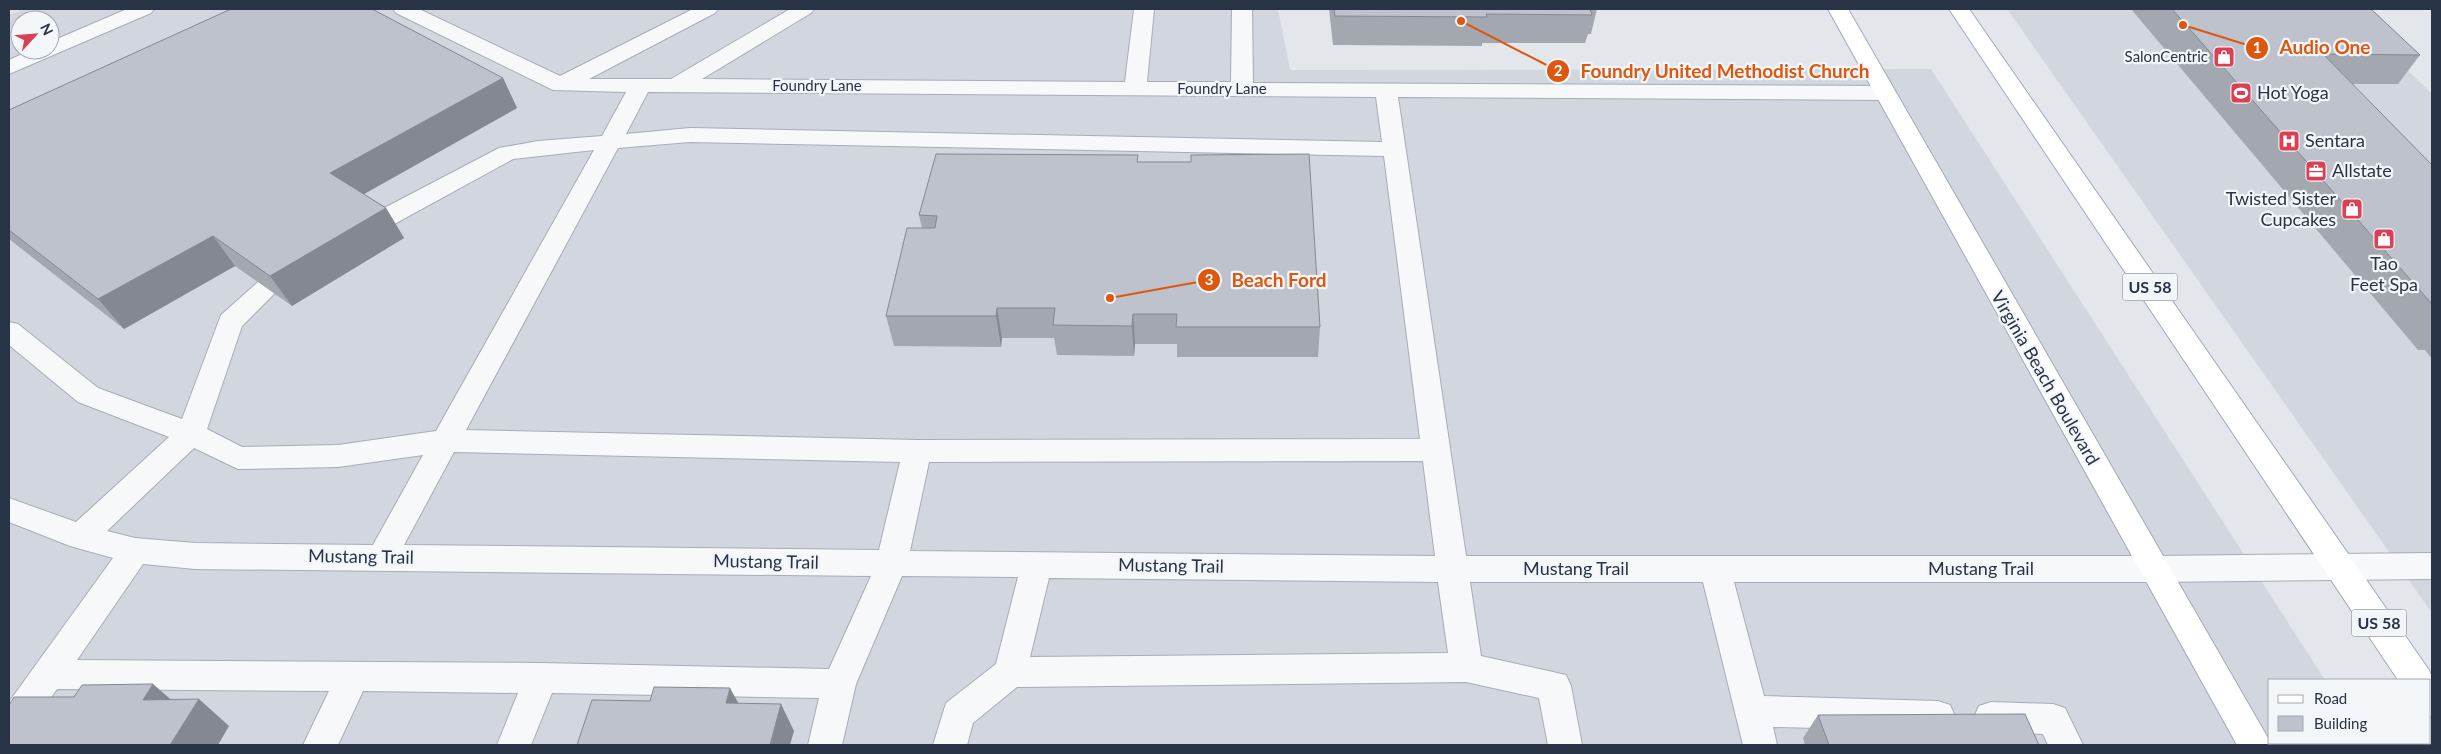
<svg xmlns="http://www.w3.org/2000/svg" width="2441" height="754" font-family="Lato,sans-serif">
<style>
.built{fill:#d1d6df;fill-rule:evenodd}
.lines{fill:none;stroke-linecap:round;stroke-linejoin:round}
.minor-casing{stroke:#a7adb7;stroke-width:2}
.major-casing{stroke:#a1aab9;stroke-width:2}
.minor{fill:#f7f8fa;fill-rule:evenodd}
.major{fill:#fff;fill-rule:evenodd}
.wall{fill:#a3a7b0}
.shaded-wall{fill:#848890}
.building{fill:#bdc2cd;stroke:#848890}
.labels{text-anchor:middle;stroke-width:4.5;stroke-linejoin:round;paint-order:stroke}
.far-poi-label{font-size:15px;fill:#293346;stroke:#f3f6f9;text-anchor:end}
.far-street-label{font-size:15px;fill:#293346;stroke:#f3f6f9}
.shield{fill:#f3f6f9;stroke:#666e7c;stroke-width:1}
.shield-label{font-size:16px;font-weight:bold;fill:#293346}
.poi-label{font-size:18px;fill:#293346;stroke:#f3f6f9;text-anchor:start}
.street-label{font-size:18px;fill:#293346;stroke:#f3f6f9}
.leader{fill:none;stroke:#de570f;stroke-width:2}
.callout-dot{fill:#de570f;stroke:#f3f6f9;stroke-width:2}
.mark-label{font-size:15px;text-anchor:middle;font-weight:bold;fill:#fff}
.callout-label{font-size:19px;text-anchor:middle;font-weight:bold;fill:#de570f;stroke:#f3f6f9;stroke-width:4.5;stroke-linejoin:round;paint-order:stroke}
</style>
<rect width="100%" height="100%" fill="#e3e7ec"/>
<!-- built -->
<path class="built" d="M24,9H1278L1290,70L1931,69L2325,680H2270V743H2365L2366,745H9V15ZM20,20H50V50H20Z
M2007,9H2345L2432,94V613Z"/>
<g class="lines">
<!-- minor casing -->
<g class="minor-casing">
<path id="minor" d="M127,9H154L151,13L9,74V60L31,50H50V42Z
M393,9H419L560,76L693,9H718L715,13L589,79H671L790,9H814L811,13L702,79L1125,82L1134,9H1154L1147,82H1231L1232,9H1252L1253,83L1884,86L1892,88L1895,93L1892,98L1884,100L1398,97L1466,556H2154L2432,553V579L2154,582H1734L1764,696L1938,701L1950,705L1955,716L1950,727L1938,731L1773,727L1777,745H1743L1703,582H1470L1481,656L1566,675L1571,686L1582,745H1548L1539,698L1466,682L1017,687L973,723L967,745H933L946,703L996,664L1018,577L902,576L856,684L842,745H808L819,698L552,693L531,745H497L518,693L363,691L338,745H303L329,691L57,689L21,740L9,745V702L113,558L70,546L9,522V498L76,522L169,437L78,402L9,345V322L18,324L98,388L182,419L221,315L258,282L267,279L276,282L280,288L242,326L207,429L242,447L338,445L436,431L594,150L513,159L387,228L378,230L369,228L366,222L369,216L499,148L538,141L602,136L626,92L553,90L396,13ZM648,92L1376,97L1382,142L690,128L626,134ZM690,142L1384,156L1420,439L917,440L466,430L618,148ZM194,448L238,469L338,467L423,455L373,545L195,543L135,538L107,531ZM454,452L900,462L879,550L404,545ZM1423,461L1435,556L910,551L929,462ZM143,564L195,569L871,576L829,669L541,663L77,660ZM1049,578L1438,582L1448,653L1030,657Z
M1991,702L2053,704L2065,708L2083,745H2048L2043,734L1991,732L1979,728L1974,717L1979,706Z"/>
</g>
<!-- major casing -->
<g class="major-casing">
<path id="major" d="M1828,9H1848L2272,745H2237Z
M1949,9H1969L2429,670L2432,677V717L2430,716V680H2398Z"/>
</g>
<!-- minor -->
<use href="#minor" class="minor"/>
<!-- major -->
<use href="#major" class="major"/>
</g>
<!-- wall -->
<path class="wall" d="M1329,9H1597L1591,34H1588L1585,43H1482V46L1333,45Z
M2131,9H2371L2420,55L2398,84H2352L2432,165V359L2425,350H2418Z
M503,78L517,108L364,194L386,208L404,238L292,306L235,266L124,329L9,239V110Z
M1139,162L1320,327L1318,357H1177V344H1135L1134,356L1057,355L1054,338H1002L1001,347L894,346L886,316L922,228L919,215Z
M1818,715L2039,745H1805L1803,738Z"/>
<!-- shaded-wall -->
<path class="shaded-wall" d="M503,78L517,108L348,203L330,173Z
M386,208L404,238L292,306L270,276Z
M213,236L235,266L124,329L98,299Z
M997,308L1002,338L1001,347L996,316Z
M1133,314L1135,344L1134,356L1132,326Z
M153,684L184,711L143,700Z
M730,688L745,715L726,703Z
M199,699L229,726L218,745H170Z
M781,704L794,731L790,745H770Z"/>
<!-- building -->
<path class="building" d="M231,9H372L503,78L330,173L386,208L270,276L213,236L98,299L9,230V110Z
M1334,9H1590L1592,15L1486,14L1487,17L1335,16Z
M2172,9H2371L2420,55L2323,54L2432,165V304Z
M936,154L1138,155L1137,162H1191V155L1309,154L1320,327H1176L1177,314H1133L1132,326L1053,325L1055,308H997L996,316H886L907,228H935L937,216L919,215Z
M153,684L143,700L199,699L170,745H9V705L14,697H74L82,685Z
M654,687L730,688L726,703L781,704L770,745H577L592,700L650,701Z
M2025,714L2039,745H1829L1818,715Z"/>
<!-- icons -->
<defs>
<g id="shop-square" transform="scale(1.125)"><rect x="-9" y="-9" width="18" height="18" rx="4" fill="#da4054" stroke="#f3f6f9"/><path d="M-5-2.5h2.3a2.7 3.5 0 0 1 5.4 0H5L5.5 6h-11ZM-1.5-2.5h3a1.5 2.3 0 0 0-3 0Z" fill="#fff"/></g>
<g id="stadium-square" transform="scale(1.125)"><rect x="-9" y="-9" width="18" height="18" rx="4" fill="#da4054" stroke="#f3f6f9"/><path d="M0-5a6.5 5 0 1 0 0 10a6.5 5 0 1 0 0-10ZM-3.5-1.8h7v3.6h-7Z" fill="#fff"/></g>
<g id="hospital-square" transform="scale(1.125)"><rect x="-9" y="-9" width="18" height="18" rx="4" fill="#da4054" stroke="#f3f6f9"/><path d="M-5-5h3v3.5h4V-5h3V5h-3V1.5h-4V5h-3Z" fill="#fff"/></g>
<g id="office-square" transform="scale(1.125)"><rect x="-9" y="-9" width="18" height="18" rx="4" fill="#da4054" stroke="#f3f6f9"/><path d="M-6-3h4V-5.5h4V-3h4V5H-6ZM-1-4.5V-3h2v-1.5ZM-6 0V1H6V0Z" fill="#fff"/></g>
</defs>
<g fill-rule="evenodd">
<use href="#shop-square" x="2224" y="57"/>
<use href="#stadium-square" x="2241" y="93"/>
<use href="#hospital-square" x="2289" y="141"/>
<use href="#office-square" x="2316" y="171"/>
<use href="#shop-square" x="2352" y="209"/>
<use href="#shop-square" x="2384" y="239"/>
</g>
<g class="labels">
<!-- far-poi labels -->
<g class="far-poi-label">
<text x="2208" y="62">SalonCentric</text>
</g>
<!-- far-street labels -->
<g class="far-street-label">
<text x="817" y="91">Foundry Lane</text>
<text x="1222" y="94">Foundry Lane</text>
</g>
<!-- shield labels -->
<g class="shield">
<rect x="2122.5" y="273.5" width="55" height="27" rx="4"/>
<rect x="2351.5" y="609.5" width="55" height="27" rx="4"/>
</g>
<g class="shield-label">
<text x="2150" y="293">US 58</text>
<text x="2379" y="629">US 58</text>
</g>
<!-- poi labels -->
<g class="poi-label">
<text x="2257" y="99">Hot Yoga</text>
<text x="2305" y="147">Sentara</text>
<text x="2332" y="177">Allstate</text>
<text x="2336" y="205" text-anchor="end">Twisted Sister<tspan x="2336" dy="21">Cupcakes</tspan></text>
<text x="2384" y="270" text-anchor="middle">Tao<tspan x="2384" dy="21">Feet Spa</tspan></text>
</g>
<!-- street labels -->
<g class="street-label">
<text transform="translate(2045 378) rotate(60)" y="6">Virginia Beach Boulevard</text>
<text transform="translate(361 557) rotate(1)" y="6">Mustang Trail</text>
<text transform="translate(766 562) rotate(1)" y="6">Mustang Trail</text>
<text transform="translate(1171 566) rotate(1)" y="6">Mustang Trail</text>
<text x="1576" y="575">Mustang Trail</text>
<text x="1981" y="575">Mustang Trail</text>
</g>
</g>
<!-- callouts -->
<path class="leader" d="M2183 25L2257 48M1461 21L1558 71M1110 298L1209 280"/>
<g class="callout-dot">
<circle cx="2183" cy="25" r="5"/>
<circle cx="1461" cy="21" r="5"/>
<circle cx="1110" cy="298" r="5"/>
<circle cx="2257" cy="48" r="12"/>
<circle cx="1558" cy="71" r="12"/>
<circle cx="1209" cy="280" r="12"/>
</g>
<g class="mark-label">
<text x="2257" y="53">1</text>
<text x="1558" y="76">2</text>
<text x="1209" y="285">3</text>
</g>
<g class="callout-label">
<text x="2325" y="54">Audio One</text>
<text x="1725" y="78">Foundry United Methodist Church</text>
<text x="1279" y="287">Beach Ford</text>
</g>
<!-- border -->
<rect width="2441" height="754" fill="none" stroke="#293346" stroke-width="20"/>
<!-- legend -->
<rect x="2268" y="679" width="162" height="65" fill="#f3f6f9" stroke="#a2a8b1"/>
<rect x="2278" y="695" width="25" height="8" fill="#ffffff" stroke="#a2a8b1"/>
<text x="2314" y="704" font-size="15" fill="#293346">Road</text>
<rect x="2278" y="716" width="25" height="15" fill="#bdc2cd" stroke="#a2a8b1"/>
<text x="2314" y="729" font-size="15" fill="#293346">Building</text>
<!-- north arrow -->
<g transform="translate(35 35) rotate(64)"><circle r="24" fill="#f3f6f9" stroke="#a2a8b1"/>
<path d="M0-4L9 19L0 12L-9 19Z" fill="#da4054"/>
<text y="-8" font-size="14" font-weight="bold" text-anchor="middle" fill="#293346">N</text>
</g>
</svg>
